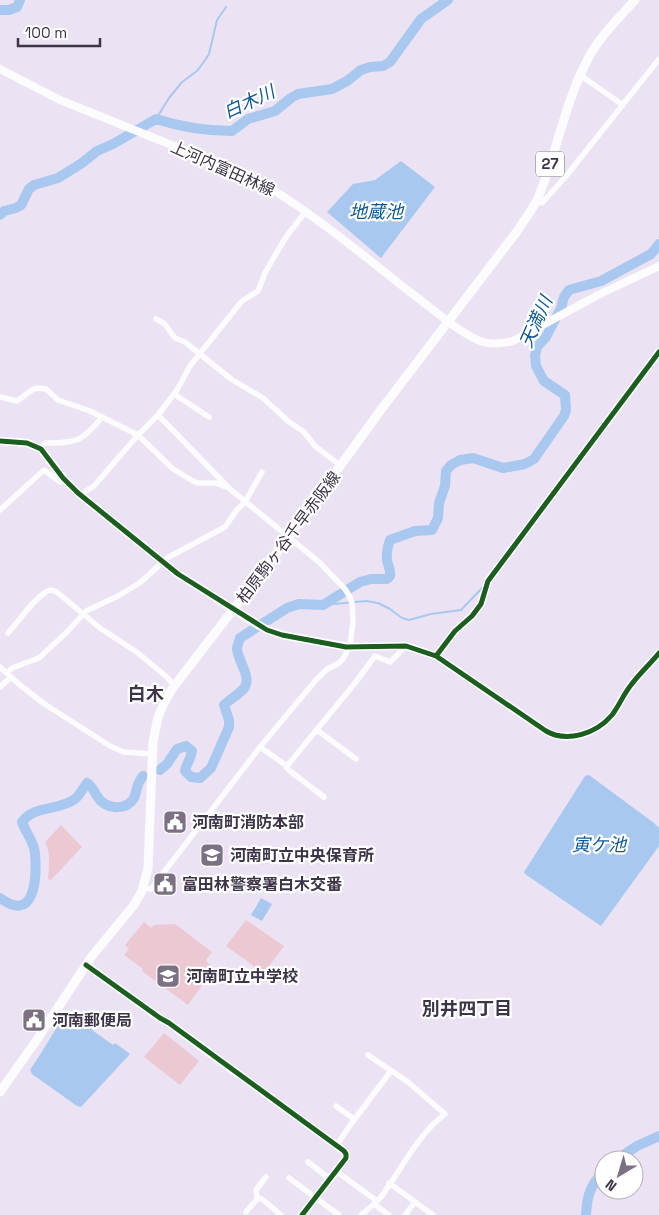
<svg xmlns="http://www.w3.org/2000/svg" width="659" height="1215" font-family="'Space Grotesk','Noto Sans JP',sans-serif">
<style>
.green{fill:#ecc8d3}
.water{fill:#a8c8ef}
.lines{fill:none;stroke-linecap:round;stroke-linejoin:round}
.stream{stroke:#a8c8ef;stroke-width:2}
.river{stroke:#a8c8ef;stroke-width:10}
.street{stroke:#fcfbfd;stroke-width:5.5}
.secondary{stroke:#fcfbfd;stroke-width:8}
.primary{stroke:#fcfbfd;stroke-width:9}
.cycleway-casing{stroke:#fff;stroke-width:8}
.cycleway{stroke:#1b5e20;stroke-width:5}
.labels{text-anchor:middle;stroke-width:4.5;stroke-linejoin:round;paint-order:stroke}
.shield{fill:#fff;stroke:#78717e;stroke-width:1}
.shield-label{font-size:15px;font-weight:bold;fill:#3e3447}
.street-label{font-size:16px;fill:#3e3447;stroke:#fff}
.poi-label{font-size:16px;font-weight:bold;fill:#3e3447;stroke:#fff;text-anchor:start}
.water-label{font-size:18px;font-style:italic;fill:#105995;stroke:#fff}
.neighbourhood-label{font-size:18px;font-weight:bold;fill:#3e3447;stroke:#fff}
</style>
<rect width="100%" height="100%" fill="#ebe3f3"/>
<!-- green -->
<path class="green" d="M61,825L82,847L51,880L48,879C49,867 51,852 45,842Z
M246,920L284,946L267,969L259,970L226,946Z
M144,922L151,928L154,925L175,924L212,952L206,960L213,970L188,1005L142,971L143,969L124,955L129,949L125,945Z
M164,1033L199,1061L180,1085L144,1057Z"/>
<!-- water -->
<path class="water" d="M401,161L435,187L381,258L327,212L353,184L375,180Z
M589,775L654,823L659,828V846L601,926L525,874L524,872L585,776Z
M261,898L272,904L262,921L251,915Z
M73,1012L93,1027L92,1030L113,1045L115,1043L130,1054L81,1107L77,1106L32,1074L30,1070C43,1051 53,1032 66,1014L70,1016Z"/>
<g class="lines">
<!-- stream -->
<path class="stream" d="M156,119L169,98L182,82L197,71L203,63L209,54L217,20L226,7
M323,605L366,601L378,603L390,609L402,618L409,620L431,614L461,610L482,588"/>
<!-- river -->
<path class="river" d="M0,10H9L17,7L20,0
M0,215L4,211L16,208L21,205L29,189L34,185L58,178L82,163L97,151L113,144L156,119C181,127 206,131 232,131L248,119L275,111L291,98L298,94L332,89L347,81L361,70L370,67L383,66L390,62L421,19L448,0
M160,770L167,764L177,749L186,746L192,751C191,759 186,764 185,771L191,777L200,778L211,768L229,727V720L224,705C230,699 240,694 245,687C251,676 238,661 237,649C237,646 239,642 240,638L287,608L299,604L323,605L360,582L371,579H387L390,576C391,570 388,566 387,560C386,553 388,546 390,540L415,531L432,530L438,518L439,503L445,486L446,471L451,465L460,460L473,458L503,468L525,464L534,459L564,416L566,410L565,395L544,381L536,366L535,356L537,347L546,337L561,308L564,297L569,290L601,281L651,254L659,244
M0,898C35,924 37,878 35,853C34,841 25,832 22,822C34,805 59,811 75,799C80,795 83,788 87,783C94,787 95,796 102,802C111,809 127,810 134,798C138,789 135,786 143,776
M616,1160L637,1146L659,1136
M586,1215C587,1195 590,1186 604,1171"/>
<!-- street -->
<path class="street" d="M580,75L623,105
M536,200L542,203L567,175L659,59
M156,319L165,324L175,338L185,342L231,379L263,398L288,421L304,432L315,446L341,466
M174,394L209,417
M0,397L17,401L32,390L36,388L46,389L58,400L90,411L138,435L173,469L193,481L198,483H216L226,487
M40,448L45,443C76,443 82,442 102,417
M80,495L94,486L138,435L158,415L177,390L190,366L242,301L258,291L265,273L274,257L286,237L306,211
M0,510L44,470L60,482L64,480
M8,633C17,624 39,591 51,590C52,590 57,592 58,593L100,628L138,653L168,678L174,686
M349,647L399,645L416,649L436,656L546,731C567,743 596,734 612,715C619,706 623,695 631,685C639,674 650,664 659,653
M436,656L455,631L472,616L481,604L488,581L659,352
M0,667L20,685L43,703L110,746L124,752L152,754
M7,673L12,668L39,658L67,632L86,611L120,595L141,582L167,558L225,527L236,511L245,502L262,472
M0,687L11,677
M317,730L356,759
M260,747L287,766V768L290,771L324,797
M287,766L355,683L375,656L390,662L406,646
M143,888L151,889L260,747L316,680L326,670L339,663L343,659L350,646L353,621L352,603L350,597L345,589L319,562L230,489L158,415
M236,1073L302,1120L346,1154C344,1168 312,1202 302,1215
M336,1106L354,1119
M336,1146L351,1124L391,1071
M308,1162L330,1179
M336,1171L377,1201
M289,1178L339,1215
M389,1183L433,1215
M257,1197L262,1199L281,1215
M374,1204L389,1215
M246,1212L257,1199L256,1190L266,1177
M361,1215C368,1209 375,1204 381,1197C401,1170 418,1134 445,1114L408,1082L368,1055
M405,1215L415,1202"/>
<!-- secondary -->
<path class="secondary" d="M0,69L60,100L251,177C310,210 361,254 414,295C434,310 457,331 480,341C491,345 501,344 513,341L598,295L659,266
M0,441L27,443L41,449L63,478L78,493L178,574L259,626L282,635L349,647
M86,965L160,1018L169,1023L236,1073"/>
<!-- primary -->
<path class="primary" d="M0,1092L36,1041L92,956L134,905L142,891L148,868L153,742L158,717L164,703L172,689L288,538L380,411L518,230C524,220 533,209 538,198C557,152 565,101 589,57C600,36 619,18 635,0"/>
<!-- cycleway casing -->
<g class="cycleway-casing">
<path id="cycleway" d="M0,441L27,443L41,449L63,478L78,493L178,574L267,630L282,635L346,647L406,646L436,656L546,731C567,743 596,734 612,715C619,706 623,695 631,685C639,674 650,664 659,653
M436,656L455,631L472,616L481,604L488,581L659,352
M86,965L160,1018L169,1023L344,1151L346,1154V1158L302,1215"/>
</g>
<!-- cycleway -->
<use href="#cycleway" class="cycleway"/>
</g>
<!-- icons -->
<defs>
<g id="civic-square" transform="scale(1.25)"><rect x="-9" y="-9" width="18" height="18" rx="4" fill="#7b7183" stroke="#fff"/><path d="M-.6-6.5H3V-4.5H.6V-3L4-1V1h2V6H-6V1h2V-1L-.6-3ZM-1.2 2.5V6h2.4V2.5Z" fill="#fff"/></g>
<g id="school-square" transform="scale(1.25)"><rect x="-9" y="-9" width="18" height="18" rx="4" fill="#7b7183" stroke="#fff"/><path d="M0-5L7-2L0 1L-7-2ZM-4 1L0 2.5L4 1V4Q0 6-4 4Z" fill="#fff"/></g>
</defs>
<g fill-rule="evenodd">
<use href="#civic-square" x="175" y="822"/>
<use href="#school-square" x="212" y="855"/>
<use href="#civic-square" x="165" y="884"/>
<use href="#school-square" x="168" y="976"/>
<use href="#civic-square" x="34" y="1020"/>
</g>
<g class="labels">
<!-- shield labels -->
<rect class="shield" x="536" y="151.5" width="28" height="25" rx="4"/>
<g class="shield-label">
<text x="550" y="169">27</text>
</g>
<!-- street labels -->
<g class="street-label">
<text transform="translate(223 168) rotate(24)" y="6">上河内富田林線</text>
<text transform="translate(288 537) rotate(-53)" y="6">柏原駒ヶ谷千早赤阪線</text>
</g>
<!-- poi labels -->
<g class="poi-label">
<text x="192" y="828">河南町消防本部</text>
<text x="230" y="861">河南町立中央保育所</text>
<text x="182" y="890">富田林警察署白木交番</text>
<text x="186" y="982">河南町立中学校</text>
<text x="52" y="1026">河南郵便局</text>
</g>
<!-- water labels -->
<g class="water-label">
<text transform="translate(249 102) rotate(-25)" y="6">白木川</text>
<text x="376" y="218">地蔵池</text>
<text transform="translate(536 322) rotate(-66)" y="6">天満川</text>
<text x="599" y="851">寅ケ池</text>
</g>
<!-- neighbourhood labels -->
<g class="neighbourhood-label">
<text x="146" y="700">白木</text>
<text x="467" y="1015">別井四丁目</text>
</g>
</g>
<!-- north arrow -->
<g transform="translate(619 1175) rotate(218)"><circle r="24" fill="#ffffff" stroke="#b2aeb5"/>
<path d="M0-4L9 19L0 12L-9 19Z" fill="#7b7183"/>
<text y="-8" font-size="14" font-weight="bold" text-anchor="middle" fill="#3e3447">N</text>
</g>
<!-- scale -->
<path d="M18 38v8h82v-8" fill="none" stroke="#3e3447" stroke-width="2.5"/>
<text x="25" y="38" font-size="15" fill="#3e3447" stroke="#ffffff" stroke-width="4" paint-order="stroke">100 m</text>
</svg>
